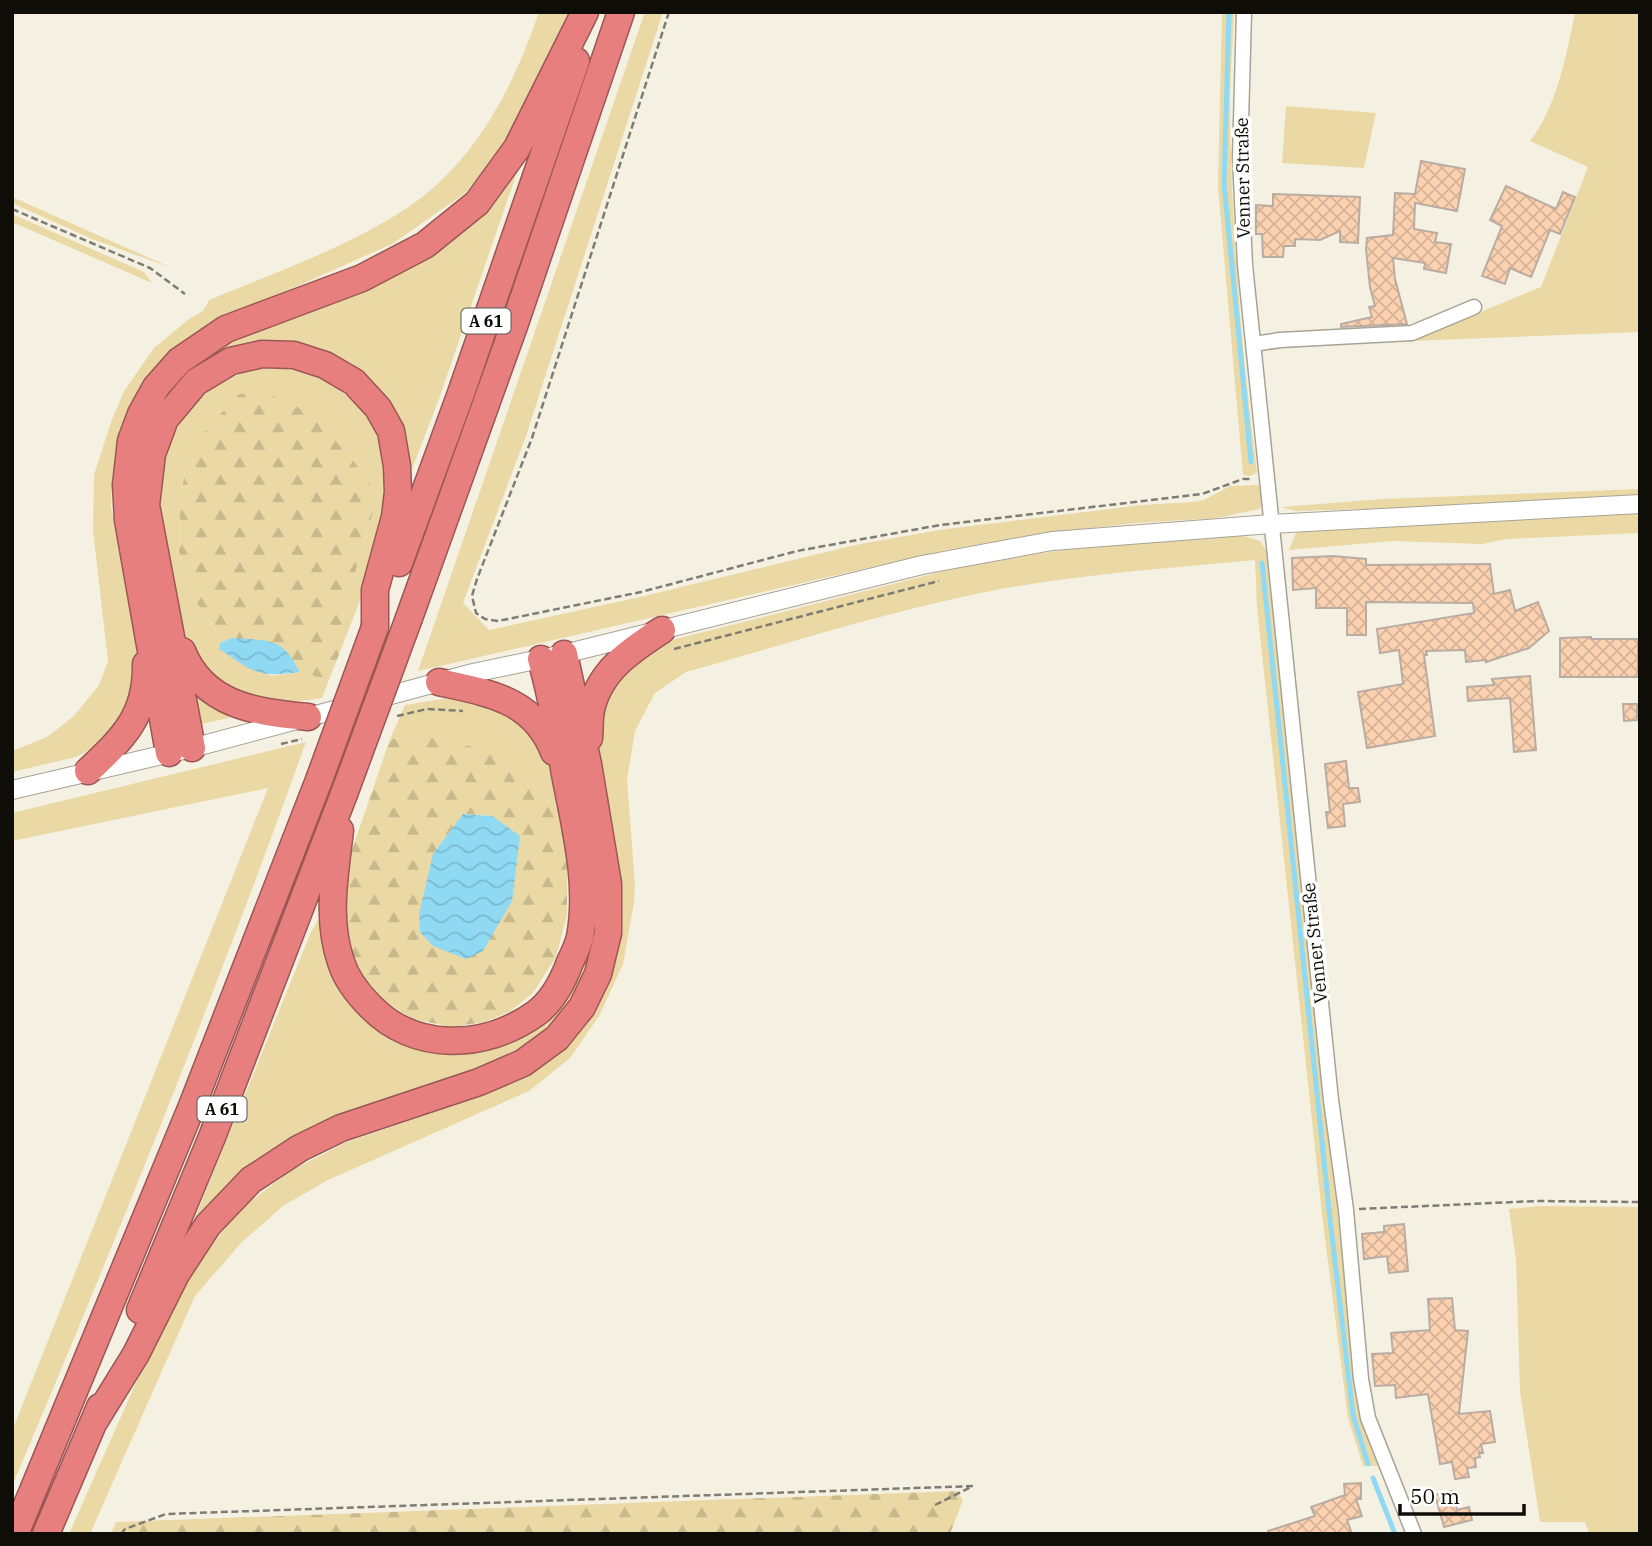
<svg xmlns="http://www.w3.org/2000/svg" width="1652" height="1546" font-family="'IBM Plex Serif',serif">
<style>
.grass{fill:#ead9a5}
.forest{fill:url(#forest-firs);fill-rule:evenodd}
.water{fill:url(#water-waves)}
.lines{fill:none;stroke-linecap:round;stroke-linejoin:round}
.stream{stroke:#90d9f3;stroke-width:5}
.building{fill:url(#building-cross-hatch);stroke:#b9aca2;stroke-width:2}
.minor-casing{stroke:#a8a396;stroke-width:17}
.tertiary-casing{stroke:#a8a396;stroke-width:20}
.motorway-casing{stroke:#9b5755;stroke-width:29}
.path{stroke:#7f7d73;stroke-width:2.5;stroke-dasharray:7 3.5;stroke-linecap:butt}
.minor{stroke:#fff;stroke-width:14}
.tertiary{stroke:#fff;stroke-width:18}
.motorway{stroke:#e77f7e;stroke-width:26}
.motorway-bridge-casing{stroke:#9b5755;stroke-width:29;stroke-linecap:butt}
.motorway-bridge{stroke:#e77f7e;stroke-width:26}
.labels{text-anchor:middle;stroke-width:7;stroke-linejoin:round;paint-order:stroke}
.shield{fill:#fff;stroke:#565652;stroke-width:2}
.shield-label{font-size:16px;font-weight:bold;fill:#0e0d08}
.street-label{font-size:18px;fill:#0e0d08;stroke:#fff}
</style>
<defs>
<pattern id="forest-firs" width="22" height="20" patternUnits="userSpaceOnUse" patternTransform="scale(1.75)"><rect width="22" height="20" fill="#ead9a5"/><path d="M5 1l3.5 6h-7zM16 11l3.5 6h-7z" fill="#c8b98d"/></pattern>
<pattern id="water-waves" width="16" height="10" patternUnits="userSpaceOnUse" patternTransform="scale(1.75)"><rect width="16" height="10" fill="#90d9f3"/><path d="M0 5q4-4 8 0t8 0" fill="none" stroke="#7bb9cf"/></pattern>
<pattern id="building-cross-hatch" width="8" height="8" patternUnits="userSpaceOnUse" patternTransform="scale(1.75)"><rect width="8" height="8" fill="#fbd1b0"/><path d="M0 0l8 8M0 8l8-8" fill="none" stroke="#d6b296"/></pattern>
</defs>
<rect width="100%" height="100%" fill="#f5f1e2"/>
<!-- grass -->
<path class="grass" d="M539,12H573L518,130L464,194L392,244L232,315L204,331L167,354L139,388L119,435L112,478L111,506L135,629L138,678L113,738L76,757L12,772V751L47,737L74,716L99,685L108,661L93,531L94,475L111,422L124,391L154,348L189,319L203,311L209,300C276,272 346,248 407,208C475,163 514,86 539,12Z
M645,12H663L526,436L463,603L489,630L640,597L855,545L939,530L1142,505L1192,502L1204,500L1230,486L1261,485L1263,505L1259,509L1217,518L1136,523L1047,533L946,550L418,671Z
M1222,12H1234C1233,44 1230,77 1230,109C1231,231 1242,352 1257,473L1250,476L1243,475L1218,187Z
M1575,12H1640V332L1410,341L1541,287L1588,167L1530,141C1556,109 1567,53 1575,12Z
M1286,106L1376,113L1364,168L1282,163Z
M525,149L439,399L407,482L402,448L323,357L207,367L132,504L154,402L217,342L419,254Z
M12,197L172,268L92,239L12,203Z
M12,214L144,272L152,283L12,222Z
M273,367C342,373 389,421 388,491C387,502 389,514 386,524C379,555 365,586 354,616L343,614L373,512L213,424L188,450L180,503L179,552L190,594L214,626L220,643L219,649L271,676L300,672L329,680L322,698L276,705L227,695L187,651L175,602L165,548L160,503L163,467L170,442L189,407L212,386L245,372Z
M1640,489V495L1398,508L1296,511L1281,507L1382,499Z
M1640,512V533L1507,539L1482,544L1393,541L1289,550L1296,533L1355,527Z
M1241,535L1260,541L1269,555L1359,1415L1378,1466H1363L1348,1418L1323,1223L1257,607L1255,560C1170,568 1085,574 1001,589C895,609 790,643 686,672L655,693L635,731L627,780L635,884L634,902L623,964L599,1016L570,1058L529,1091L328,1180L283,1206L240,1244L195,1296L90,1534H69L158,1333L184,1283L229,1223L251,1201L292,1170L347,1142L456,1105L517,1079L605,984L595,743L612,678L664,642L948,570L1012,557L1117,543Z
M193,688L227,711L229,718L197,725Z
M454,697L512,710L551,761L560,812L525,777L423,736L390,739L405,705Z
M306,742C216,993 116,1241 12,1486V1431L268,788L12,841V813Z
M588,907L599,923L590,972L563,1016L531,1047L475,1078L366,1113L188,1235L311,932L320,917L327,951L341,982L455,1047L546,1007Z
M1538,1206L1640,1207V1534H1589L1585,1522H1540L1520,1392L1516,1260L1509,1209Z"/>
<!-- forest -->
<path class="forest" d="M261,392L287,401L312,416L345,451L370,482L373,512L343,614L354,616L329,680L300,672L296,666L240,639L232,638L220,643L214,626L190,594L179,552L180,503L188,450L239,394Z
M423,736L482,749L525,777L560,812L567,863V915L556,957L533,993L509,1012L484,1022L452,1027L413,1019L387,1003L356,969L345,937L343,876L390,739ZM463,814L492,816L433,854Z
M957,1491L963,1500L950,1534H111L116,1522Z"/>
<!-- water -->
<path class="water" d="M232,638C254,640 277,636 291,657C294,661 296,667 300,672C256,678 254,672 219,649L220,643Z
M463,814L492,816L520,836L512,901L483,951L466,959L433,946L420,932L419,914L433,854Z"/>
<g class="lines">
<!-- stream -->
<path class="stream" d="M1229,12L1224,183L1251,462
M1262,563L1330,1219L1353,1415L1368,1464
M1373,1478L1395,1534"/>
</g>
<!-- building -->
<path class="building" d="M1421,161L1465,169L1457,211L1415,203L1414,229L1437,233L1435,242L1451,244L1446,273L1424,269L1425,263L1393,258L1395,279L1407,324L1341,327V324L1372,317L1369,307L1375,306L1370,287L1366,249L1367,238L1393,235L1395,193L1415,194Z
M1506,186L1556,209L1563,192L1575,197L1560,234L1550,230L1531,277L1510,268L1505,284L1482,276L1502,226L1490,220Z
M1273,194L1360,197L1358,243L1340,242V231L1320,240L1295,239V246H1284L1283,257H1263L1262,234H1256V205L1273,206Z
M1333,556L1366,559V565L1490,564L1494,594L1510,590L1515,611L1538,602L1549,631L1529,648L1486,662V660L1466,662L1465,650L1426,651L1427,655H1424L1435,736L1367,748L1358,692L1403,684L1399,650L1380,653L1377,629L1474,613L1473,603L1366,602V635H1347V608H1316V588L1293,590L1292,558Z
M1591,637V639H1638V677H1560V638Z
M1530,676L1536,750L1514,752L1510,698L1468,701L1467,687L1494,685L1492,679Z
M1623,704H1637V720L1624,721Z
M1346,761L1349,788H1358L1360,802L1343,804L1345,826L1328,828L1326,812H1330L1325,764Z
M1404,1224L1408,1271L1389,1273L1387,1256L1364,1259L1362,1234L1384,1232V1226Z
M1452,1298L1455,1330L1468,1331L1459,1414L1490,1411L1495,1442L1481,1444L1483,1453H1479L1480,1457L1475,1458L1476,1467L1467,1468L1469,1477L1455,1479L1452,1462L1440,1464L1428,1394L1396,1398L1395,1385L1375,1386L1372,1354L1393,1353L1391,1333L1430,1330L1428,1299Z
M1361,1483V1499H1356L1362,1516L1347,1520L1352,1534H1269L1268,1531L1315,1516L1311,1507L1345,1495L1344,1484Z
M1452,1491L1457,1510L1469,1507L1472,1520L1444,1527L1435,1495Z"/>
<g class="lines">
<!-- minor casing -->
<g class="minor-casing">
<path id="minor" d="M1244,12L1240,157L1245,265L1331,1100L1346,1210L1361,1379L1368,1418L1414,1534
M1254,344L1280,340L1412,333L1474,307"/>
</g>
<!-- tertiary casing -->
<g class="tertiary-casing">
<path id="tertiary" d="M12,790L192,748L473,673L564,654L922,565L1052,541L1271,524L1640,504"/>
</g>
<!-- motorway casing -->
<g class="motorway-casing">
<path id="motorway" d="M399,563L460,396L576,61
M409,618L514,326L621,12
M182,651C204,706 256,712 308,717
M439,682C488,693 534,699 554,752
M589,738C590,729 589,719 591,710C599,671 631,650 662,630
M192,748L146,505L152,454L165,419L196,382L231,361L262,354L294,355L325,365L354,382L378,408L391,431L397,466L398,492L395,517L375,590V627
M169,753L128,520L126,485L131,441L141,414L156,387L179,361L226,329L362,278L425,245L477,203L517,148L585,12
M88,771C123,738 147,716 146,664
M340,830C335,875 326,918 341,962C346,978 358,994 370,1006C414,1052 484,1050 535,1014C552,1002 563,981 570,962C574,954 578,945 580,937C590,883 575,827 565,774C558,735 552,697 541,659
M140,1310L212,1137L344,794
M94,1422L136,1354L176,1274L208,1225L251,1180L300,1148L341,1128L479,1082L523,1063L557,1038L582,1007L598,974L608,933V884L588,764L564,654
M15,1534L192,1106L319,780
M46,1534L100,1407"/>
</g>
<!-- path -->
<path class="path" d="M669,12L532,438L477,579L472,596L476,613L485,619L498,621L641,592L797,551L940,525L1202,494L1243,479H1251
M12,209L150,268L185,294
M674,649L939,581
M397,716L427,709L463,711
M281,744L302,739
M1359,1209L1537,1201L1640,1202
M935,1505L971,1487
M121,1534L125,1529L166,1514L974,1486"/>
<!-- minor -->
<use href="#minor" class="minor"/>
<!-- tertiary -->
<use href="#tertiary" class="tertiary"/>
<!-- motorway -->
<use href="#motorway" class="motorway"/>
<!-- motorway-bridge casing -->
<g class="motorway-bridge-casing">
<path id="motorway-bridge" d="M319,780L375,627
M344,794L409,618"/>
</g>
<!-- motorway-bridge -->
<use href="#motorway-bridge" class="motorway-bridge"/>
</g>
<g class="labels">
<!-- shield labels -->
<g class="shield">
<rect x="461.5" y="308.5" width="49" height="25" rx="5"/>
<rect x="197.5" y="1096.5" width="49" height="25" rx="5"/>
</g>
<g class="shield-label">
<text x="486" y="327">A 61</text>
<text x="222" y="1115">A 61</text>
</g>
<!-- street labels -->
<g class="street-label">
<text transform="translate(1243 178) rotate(-91)" y="6">Venner Straße</text>
<text transform="translate(1315 943) rotate(-96)" y="6">Venner Straße</text>
</g>
</g>
<!-- border -->
<rect width="1652" height="1546" fill="none" stroke="#0e0d08" stroke-width="28"/>
<!-- scale -->
<path d="M1400 1504v10h124v-10" fill="none" stroke="#0e0d08" stroke-width="3.5"/>
<text x="1410" y="1504" font-size="21" fill="#0e0d08" stroke="#ffffff" stroke-width="5" paint-order="stroke">50 m</text>
</svg>
